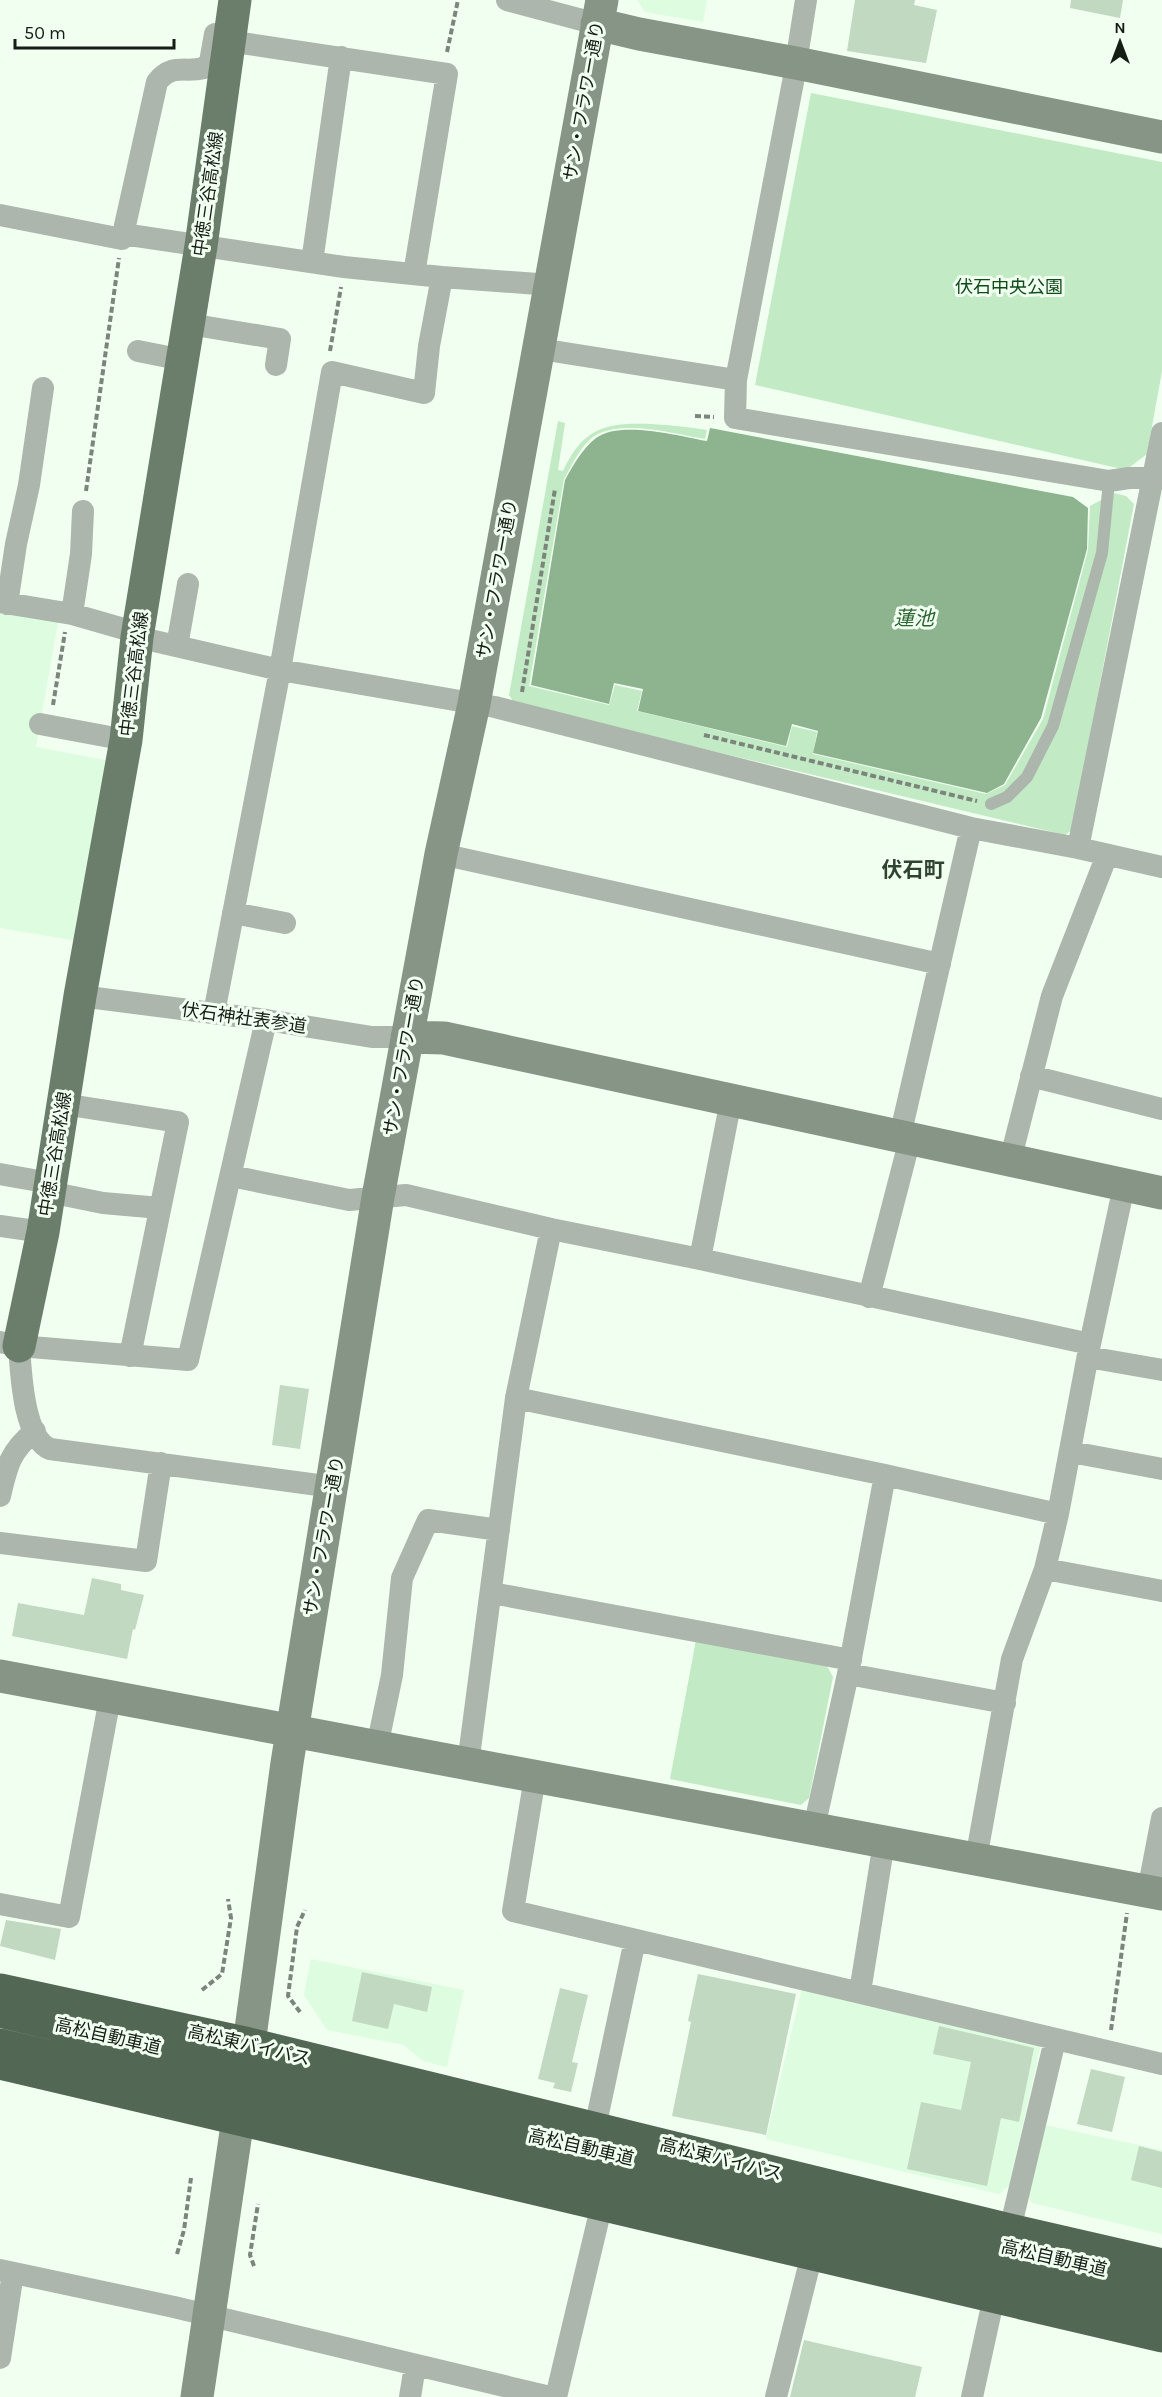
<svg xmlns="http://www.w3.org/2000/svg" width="1162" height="2397" font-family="Karla,'Noto Sans JP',sans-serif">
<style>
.built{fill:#defcdf}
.green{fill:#c2eac4}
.water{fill:#8db48f}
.building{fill:#c1d8c1}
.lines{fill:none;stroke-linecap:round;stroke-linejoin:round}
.path{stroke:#7b857b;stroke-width:4;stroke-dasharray:6 3;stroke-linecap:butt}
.lane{stroke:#acb6ac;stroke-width:12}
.street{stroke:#acb6ac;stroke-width:22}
.secondary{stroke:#869586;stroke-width:33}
.primary{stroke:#6b7d6b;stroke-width:33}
.highway{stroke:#536854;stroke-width:33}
.highway-bridge{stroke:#536854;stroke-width:33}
.labels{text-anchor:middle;stroke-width:6;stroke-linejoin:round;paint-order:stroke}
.street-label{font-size:18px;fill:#151d15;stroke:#f1fff1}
.park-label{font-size:18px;fill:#104b1b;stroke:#f1fff1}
.water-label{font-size:20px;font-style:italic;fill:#2c6433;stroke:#f1fff1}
.quarter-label{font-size:21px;font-weight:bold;fill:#2f4330;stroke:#f1fff1}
</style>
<rect width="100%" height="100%" fill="#f1fff1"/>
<!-- built -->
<path class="built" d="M637,0H707L703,22L645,12Z
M0,612L58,622L36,747L110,761L78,941L0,928Z
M311,1959L464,1990L447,2067L423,2061L404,2045L327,2030L304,1995Z
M802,1988L1041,2044L1009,2186L999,2194L766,2139Z
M1045,2125L1162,2150V2234L1032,2203L1028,2196Z"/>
<!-- green -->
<path class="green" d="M811,93L1162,162V371L1147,454L1126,470L755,385Z
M558,421L565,423L558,470L563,471C583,427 607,422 651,424C670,425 689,427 707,430L705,439C675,434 627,420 598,434C582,442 573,464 564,479L529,686L609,705L615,685L642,691L637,711L787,747L792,726L817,732L813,754L986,794L1005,785L1043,719L1088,550L1090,506L1114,493L1126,496L1134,504L1072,830L1065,835L515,704L509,695Z
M696,1640L827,1666L833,1677L809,1798L801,1805L670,1779Z"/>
<!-- water -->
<path class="water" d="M710,428L1073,497L1088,508L1087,549L1041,718L1004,784L987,793L813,753L818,731L792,724L786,746L638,711L643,689L614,683L609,704L531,685L565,480C574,464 582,449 596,438C620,420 679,436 707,441Z"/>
<!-- building -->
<path class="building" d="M855,0H915L914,5L937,10L926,63L847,51Z
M1071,0H1123L1120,18L1070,8Z
M280,1385L309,1389L300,1449L272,1445Z
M92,1578L121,1584V1590L144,1595L135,1630L133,1629L127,1659L12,1636L18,1603L84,1615Z
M6,1920L61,1929L55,1960L0,1946Z
M362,1972L432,1987L427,2012L394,2004L388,2029L352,2021Z
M698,1974L796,1994L766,2135L672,2116L691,2022L688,2021Z
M560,1988L588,1995L572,2062L578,2063L571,2092L553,2088L555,2083L538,2079Z
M939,2026L1034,2048L1019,2122L1001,2118L987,2186L907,2169L921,2102L961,2110L971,2062L933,2054Z
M1091,2069L1125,2077L1112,2132L1077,2124Z
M1139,2146L1162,2152V2188L1131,2180Z
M804,2340L922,2367L915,2397H790Z"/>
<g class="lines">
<!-- path -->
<path class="path" d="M447,52L458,0
M330,351L341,287
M695,416L714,417
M86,491L119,258
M522,692L555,489
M53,705L65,632
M704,735L977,801
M202,1990L222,1974L231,1918L228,1899
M300,2012L288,1996L297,1927L305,1910
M1111,2030L1127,1913
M177,2254L184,2230L191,2178
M254,2266L250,2255L258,2204"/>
<!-- lane -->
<path class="lane" d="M991,804L1007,797L1027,777L1053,726L1102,553L1109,481"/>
<!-- street -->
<path class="street" d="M507,0L597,24
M228,41L447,74L414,274
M0,215L122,239L157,82C172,63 185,73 204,68L210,62L215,34
M123,234L344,267L442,277L551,285
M312,262L341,57
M189,324L280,339L276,365
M540,349L736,380L735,418L1109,481L1129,478H1162
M138,351L183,360
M736,380L793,82L806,0
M0,602L72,614L138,633
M7,604L16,544L29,485L43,388
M72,614L81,554L83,511
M137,637L280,670L495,707L971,828L1078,848L1162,867
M177,646L188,584
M40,724L126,740
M1078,848L1162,433
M441,854L940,964
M233,913L285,923
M80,996L266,1020L372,1037H407
M214,1013L280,670L332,372L424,393L429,346L442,277
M1031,1076L1162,1109
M63,1104L178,1122L130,1356
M900,1136L971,828
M1010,1161L1052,996L1107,855
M0,1174L50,1183
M231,1176L349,1200L406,1195L551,1229L700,1259L1090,1344
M49,1192L103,1203L160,1208
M0,1226L43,1232
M700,1259L731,1100
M869,1297L910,1139
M0,1342L19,1346L188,1360L266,1020
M19,1346C21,1372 23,1438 50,1449L333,1487
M1088,1357L1162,1370
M516,1398L885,1475L1058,1514
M1071,1452L1162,1469
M0,1496C7,1466 10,1451 35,1431
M0,1543L146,1561L161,1463
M1045,1569L1162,1591
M492,1593L851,1660
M848,1674L1005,1703
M377,1747L392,1675L402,1578L428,1520L499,1530
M468,1764L516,1398L551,1229
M535,1777L513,1911L1162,2064
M814,1828L848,1674L885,1475
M976,1859L1012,1659L1045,1569L1058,1514L1090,1344L1124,1186
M1148,1891L1162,1818
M0,1904L69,1917L110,1698
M860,1992L884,1842
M595,2128L635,1940
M1007,2242L1055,2040
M0,2270L174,2307L550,2397
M0,2358L13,2273
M410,2397L415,2366
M556,2397L602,2204
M776,2397L812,2254
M972,2397L997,2283"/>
<!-- secondary -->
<path class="secondary" d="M597,24L639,34L796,63L1162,137
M407,1037L444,1038L1162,1193
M0,1676L1162,1894
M197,2397L249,2044L287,1763L378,1197L441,854L474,704L602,0"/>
<!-- primary -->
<path class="primary" d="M19,1346L43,1232L80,996L126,740L137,637L201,246L235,0"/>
<!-- highway -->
<path class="highway" d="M0,1990L249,2044L1010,2230L1162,2265
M0,2063L1162,2336"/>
<!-- highway-bridge -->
<path class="highway-bridge" d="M0,2011L1162,2284
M0,2045L1162,2316"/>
</g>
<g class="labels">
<!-- street labels -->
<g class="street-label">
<text transform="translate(584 101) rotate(-80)" y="6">サン・フラワー通り</text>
<text transform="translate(208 194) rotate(-82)" y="6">中徳三谷高松線</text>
<text transform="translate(497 579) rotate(-80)" y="6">サン・フラワー通り</text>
<text transform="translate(134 674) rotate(-83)" y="6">中徳三谷高松線</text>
<text transform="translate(244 1018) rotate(8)" y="6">伏石神社表参道</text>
<text transform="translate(404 1056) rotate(-80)" y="6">サン・フラワー通り</text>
<text transform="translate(55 1154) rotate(-81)" y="6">中徳三谷高松線</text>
<text transform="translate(324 1536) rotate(-80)" y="6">サン・フラワー通り</text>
<text transform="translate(108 2036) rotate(13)" y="6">高松自動車道</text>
<text transform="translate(249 2045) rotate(13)" y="6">高松東バイパス</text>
<text transform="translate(581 2147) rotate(13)" y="6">高松自動車道</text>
<text transform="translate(721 2159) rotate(14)" y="6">高松東バイパス</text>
<text transform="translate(1054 2258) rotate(13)" y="6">高松自動車道</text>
</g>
<!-- park labels -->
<g class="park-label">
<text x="1009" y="293">伏石中央公園</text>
</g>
<!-- water labels -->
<g class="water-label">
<text x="914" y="625">蓮池</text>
</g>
<!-- quarter labels -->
<g class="quarter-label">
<text x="913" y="877">伏石町</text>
</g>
</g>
<!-- north arrow -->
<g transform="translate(1120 42)" stroke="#f1fff1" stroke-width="4.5" paint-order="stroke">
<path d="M0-4.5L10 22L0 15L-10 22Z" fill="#151d15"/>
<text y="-9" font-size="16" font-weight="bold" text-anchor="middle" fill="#151d15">N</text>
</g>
<!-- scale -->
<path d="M15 39v9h159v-9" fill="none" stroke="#151d15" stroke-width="3"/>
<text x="24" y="39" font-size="18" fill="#151d15" stroke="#f1fff1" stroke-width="4.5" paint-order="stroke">50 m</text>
</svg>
